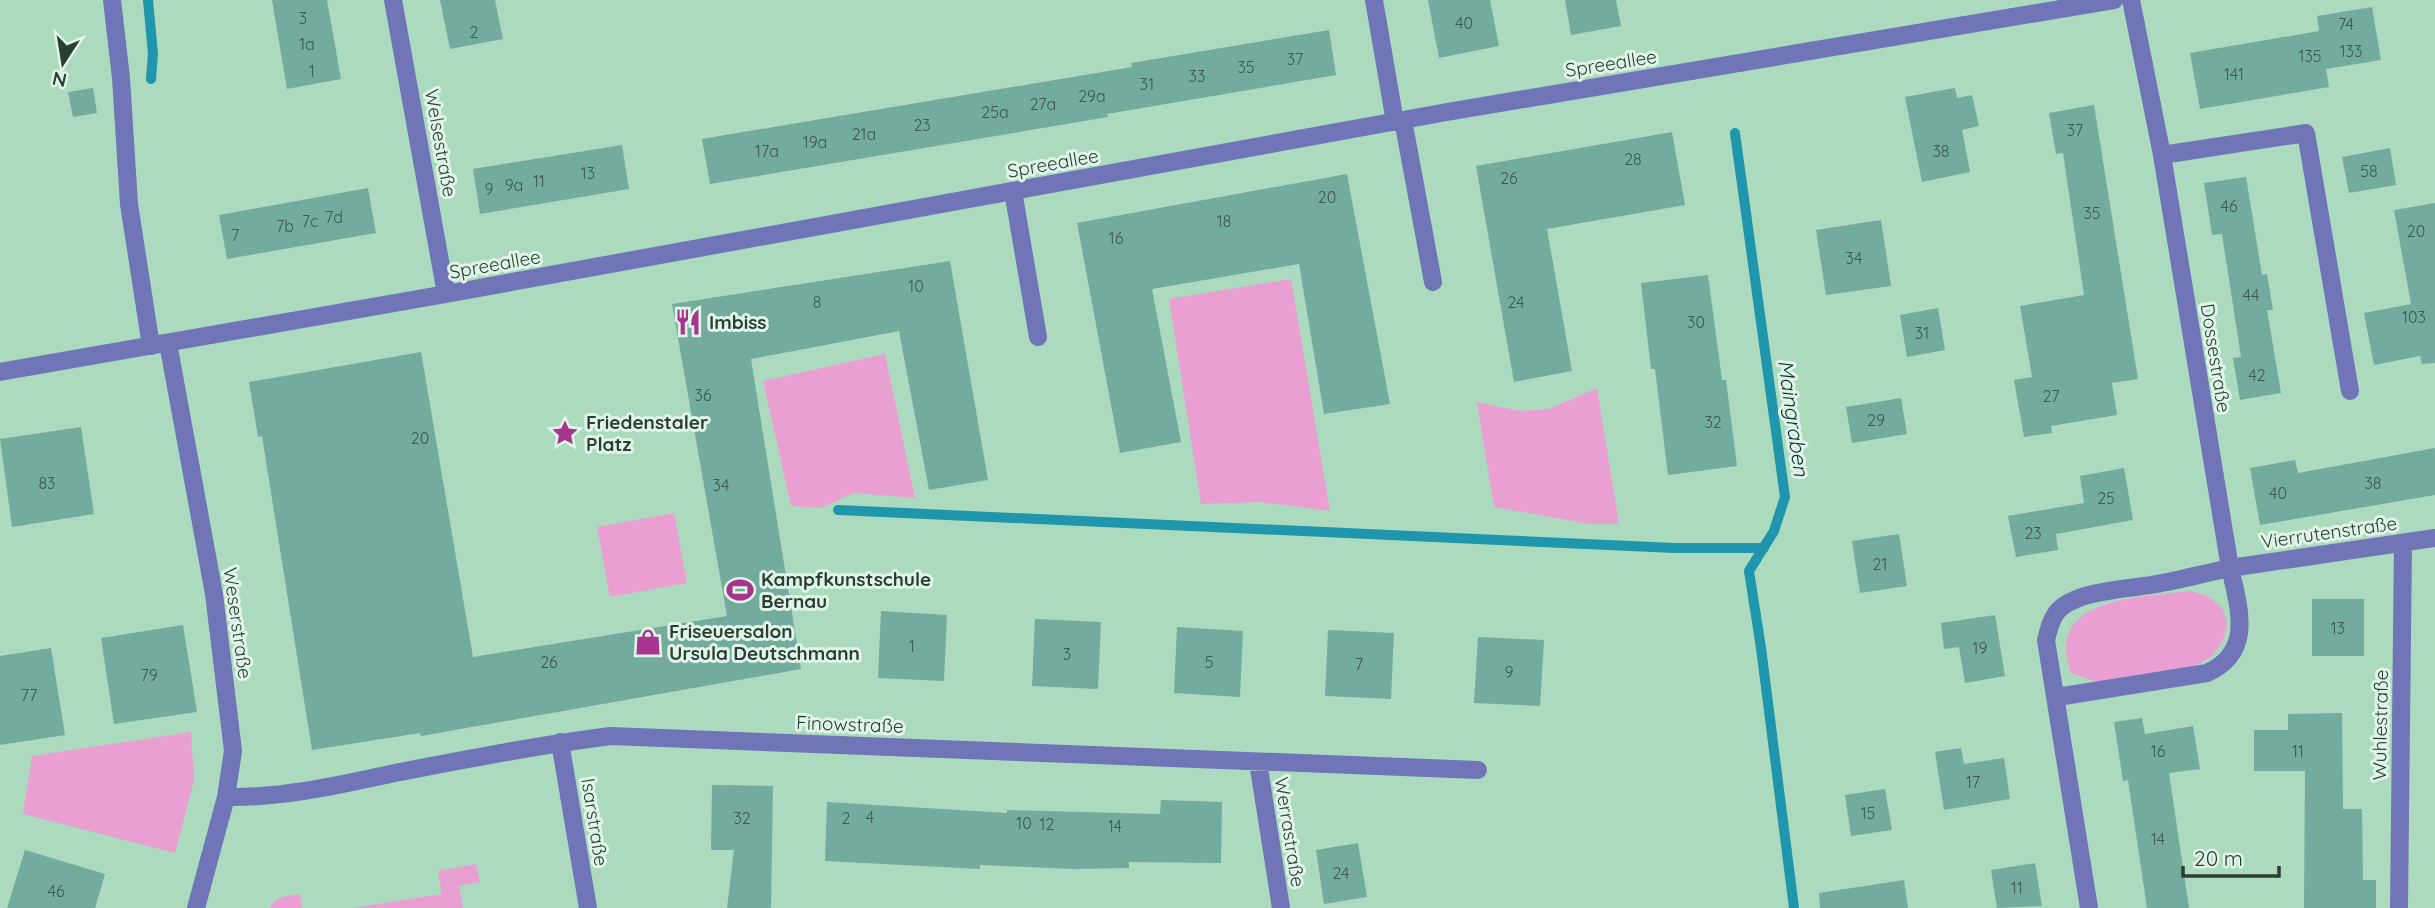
<svg xmlns="http://www.w3.org/2000/svg" width="2435" height="908" font-family="Quicksand,sans-serif">
<style>
.green{fill:#ea9fd3}
.lines{fill:none;stroke-linecap:round;stroke-linejoin:round}
.stream{stroke:#1f96ab;stroke-width:10}
.building{fill:#73ab9e}
.minor{stroke:#6f75b6;stroke-width:18}
.labels{text-anchor:middle;stroke-width:6;stroke-linejoin:round;paint-order:stroke}
.number-label{font-size:16px;fill:#3e594e}
.street-label{font-size:19px;fill:#2c3e33;stroke:#def5e7}
.poi-label{font-size:19px;font-weight:bold;fill:#2c3e33;stroke:#def5e7;text-anchor:start}
.water-label{font-size:21px;font-style:italic;fill:#102e36;stroke:#def5e7}
</style>
<rect width="100%" height="100%" fill="#acdabf"/>
<!-- green -->
<path class="green" d="M1291,279L1330,511L1260,502L1201,504L1169,299Z
M885,354L915,498L853,493L822,508L791,506L763,381Z
M1597,388L1619,524H1590L1494,507L1477,402L1520,411L1549,409Z
M674,513L687,583L610,597L597,527Z
M2191,591L2209,597L2223,609L2227,624L2224,639L2212,656L2196,666L2097,682L2071,673C2043,596 2141,598 2191,591Z
M191,732L194,780L175,853L23,814L32,756Z
M476,864L480,882L459,886L463,908H353L442,894L438,871Z
M300,894L302,908H270C275,896 288,896 300,894Z"/>
<g class="lines">
<!-- stream -->
<path class="stream" d="M148,0L153,54L151,79
M1735,133L1785,497L1774,531L1749,571L1761,648L1794,908
M838,510L1675,548H1764"/>
</g>
<!-- building -->
<path class="building" d="M272,0H327L341,79L287,89Z
M440,0H495L503,39L450,49Z
M1428,0H1490L1499,46L1439,58Z
M1565,0H1616L1621,26L1571,35Z
M2372,7L2381,60L2326,69L2329,87L2200,109L2190,53L2319,31L2317,16Z
M1329,30L1336,75L1107,114L1108,117L710,184L702,139L1132,67L1131,63Z
M93,88L97,113L73,117L68,92Z
M1955,88L1957,98L1972,95L1979,126L1962,130L1970,172L1922,182L1905,97Z
M2094,105L2138,379L2112,383L2117,415L2051,426L2052,433L2024,437L2014,380L2032,377L2020,306L2084,295L2063,153L2056,154L2049,113Z
M1672,132L1685,205L1547,229L1572,371L1514,382L1476,166Z
M622,145L629,189L480,214L473,169Z
M2390,148L2396,185L2349,193L2342,157Z
M1347,174L1390,404L1324,414L1299,264L1152,289L1181,442L1120,453L1077,223Z
M2246,177L2262,275L2267,274L2273,310H2267L2281,393L2240,400L2233,358L2241,357L2222,234L2212,235L2204,183Z
M368,188L376,233L227,259L219,215Z
M2435,203V363L2422,364L2420,356L2374,365L2364,313L2411,304L2394,210Z
M1881,220L1891,286L1826,295L1816,230Z
M950,261L988,480L929,490L899,331L751,359L801,669L421,736L420,733L312,750L262,436L258,437L249,382L421,352L473,657L727,616L672,304Z
M1708,275L1722,380H1726L1737,466L1668,475L1655,369H1651L1641,283Z
M1938,308L1945,350L1907,357L1900,315Z
M1901,398L1907,434L1852,443L1846,407Z
M81,427L94,514L12,527L0,439Z
M2435,448V495L2260,525L2250,468L2295,460L2298,473Z
M2124,468L2133,520L2056,534L2058,550L2016,557L2008,516L2084,503L2080,476Z
M1899,534L1907,586L1860,593L1852,541Z
M2312,599H2364V656H2312Z
M881,611L947,615L944,681L878,678Z
M1995,615L2005,676L1965,683L1959,647L1944,649L1941,623Z
M1035,619L1101,622L1098,689L1032,686Z
M183,625L197,712L114,724L101,638Z
M1177,627L1243,631L1240,697L1174,693Z
M1328,630L1394,633L1391,699L1325,696Z
M1478,637L1544,640L1540,706L1474,703Z
M51,648L65,735L0,745V656Z
M2342,713L2343,809H2362L2363,880H2376V908H2304L2305,771H2254V730H2288V714Z
M2142,718L2145,734L2193,726L2200,769L2169,773L2189,908H2147L2128,780L2123,781L2114,722Z
M1961,748L1964,764L2004,758L2010,799L1944,810L1935,752Z
M712,785L773,786L771,908H727L734,850H711Z
M1885,789L1892,830L1851,836L1845,795Z
M1161,800L1222,802L1221,863L1129,862V868L1071,869L980,865V869L825,861L827,802L1007,813V810L1160,814Z
M1358,843L1367,897L1324,904L1316,850Z
M25,850L105,874L95,908H7Z
M2035,863L2042,906L1997,908L1991,870Z
M1904,880L1908,908H1820L1819,893Z"/>
<g class="lines">
<!-- minor -->
<path class="minor" d="M112,0L121,78L129,204L151,346
M393,0L446,294
M1374,0L1395,122
M1403,120L1433,282
M2162,155L2306,133L2350,391
M1013,191L1038,337
M168,343L214,594L233,751L226,797L196,908
M0,372L446,294L1447,112L2114,0
M2057,697L2207,673C2254,652 2239,608 2230,568L2435,538
M560,742L588,908
M1258,762L1281,908
M226,797C284,798 339,785 395,773C467,759 539,745 611,736L1478,770
M2089,908L2046,640C2049,628 2052,615 2062,607C2084,590 2129,589 2156,584C2181,580 2205,573 2230,568L2162,155L2131,0
M2399,908L2403,543"/>
</g>
<!-- icons -->
<defs>
<g id="restaurant-bare" transform="scale(2.1)"><path d="M-5-6h1v4h1v-4h1v4h1v-4h1v5L-1.5 .5V6h-2V.5L-5-1ZM5-6V6H3V1.5H1.5Q1.5-4 5-6Z" fill="#a9348e" stroke="#def5e7" stroke-width="2.5" paint-order="stroke"/></g>
<g id="sight-bare" transform="scale(2.1)"><path d="M0-6L1.8-2.2L6-1.7L2.9 1.2L3.7 5.4L0 3.3L-3.7 5.4L-2.9 1.2L-6-1.7L-1.8-2.2Z" fill="#a9348e" stroke="#def5e7" stroke-width="2.5" paint-order="stroke"/></g>
<g id="stadium-bare" transform="scale(2.1)"><path d="M0-5a6.5 5 0 1 0 0 10a6.5 5 0 1 0 0-10ZM-3.5-1.8h7v3.6h-7Z" fill="#a9348e" stroke="#def5e7" stroke-width="2.5" paint-order="stroke"/></g>
<g id="shop-bare" transform="scale(2.1)"><path d="M-5-2.5h2.3a2.7 3.5 0 0 1 5.4 0H5L5.5 6h-11ZM-1.5-2.5h3a1.5 2.3 0 0 0-3 0Z" fill="#a9348e" stroke="#def5e7" stroke-width="2.5" paint-order="stroke"/></g>
</defs>
<g fill-rule="evenodd">
<use href="#restaurant-bare" x="688" y="322"/>
<use href="#sight-bare" x="565" y="433"/>
<use href="#stadium-bare" x="740" y="590"/>
<use href="#shop-bare" x="648" y="642"/>
</g>
<g class="labels">
<!-- number labels -->
<g class="number-label">
<text x="303" y="24">3</text>
<text x="1464" y="29">40</text>
<text x="2346" y="30">74</text>
<text x="474" y="38">2</text>
<text x="307" y="50">1a</text>
<text x="2351" y="57">133</text>
<text x="2310" y="62">135</text>
<text x="1295" y="65">37</text>
<text x="1246" y="73">35</text>
<text x="312" y="77">1</text>
<text x="2234" y="80">141</text>
<text x="1197" y="82">33</text>
<text x="1147" y="90">31</text>
<text x="1092" y="102">29a</text>
<text x="1043" y="110">27a</text>
<text x="995" y="118">25a</text>
<text x="922" y="131">23</text>
<text x="2075" y="136">37</text>
<text x="864" y="140">21a</text>
<text x="815" y="148">19a</text>
<text x="767" y="157">17a</text>
<text x="1941" y="157">38</text>
<text x="1633" y="165">28</text>
<text x="2369" y="177">58</text>
<text x="588" y="179">13</text>
<text x="1509" y="184">26</text>
<text x="539" y="187">11</text>
<text x="514" y="191">9a</text>
<text x="489" y="195">9</text>
<text x="1327" y="203">20</text>
<text x="2229" y="212">46</text>
<text x="2092" y="219">35</text>
<text x="334" y="223">7d</text>
<text x="310" y="227">7c</text>
<text x="1224" y="227">18</text>
<text x="285" y="232">7b</text>
<text x="2416" y="237">20</text>
<text x="235" y="241">7</text>
<text x="1116" y="244">16</text>
<text x="1854" y="264">34</text>
<text x="916" y="292">10</text>
<text x="2251" y="301">44</text>
<text x="817" y="308">8</text>
<text x="1516" y="308">24</text>
<text x="2414" y="323">103</text>
<text x="1696" y="328">30</text>
<text x="1922" y="339">31</text>
<text x="2257" y="381">42</text>
<text x="703" y="401">36</text>
<text x="2051" y="402">27</text>
<text x="1876" y="426">29</text>
<text x="1713" y="428">32</text>
<text x="420" y="444">20</text>
<text x="47" y="489">83</text>
<text x="2373" y="489">38</text>
<text x="721" y="491">34</text>
<text x="2278" y="499">40</text>
<text x="2106" y="504">25</text>
<text x="2033" y="539">23</text>
<text x="1880" y="570">21</text>
<text x="2338" y="634">13</text>
<text x="912" y="652">1</text>
<text x="1980" y="654">19</text>
<text x="1067" y="660">3</text>
<text x="549" y="668">26</text>
<text x="1209" y="668">5</text>
<text x="1359" y="670">7</text>
<text x="1509" y="678">9</text>
<text x="149" y="681">79</text>
<text x="29" y="701">77</text>
<text x="2158" y="757">16</text>
<text x="2298" y="757">11</text>
<text x="1973" y="788">17</text>
<text x="1868" y="819">15</text>
<text x="870" y="823">4</text>
<text x="742" y="824">32</text>
<text x="846" y="824">2</text>
<text x="1024" y="829">10</text>
<text x="1047" y="830">12</text>
<text x="1115" y="832">14</text>
<text x="2158" y="845">14</text>
<text x="1341" y="879">24</text>
<text x="2017" y="894">11</text>
<text x="56" y="897">46</text>
</g>
<!-- street labels -->
<g class="street-label">
<text transform="translate(1611 63) rotate(-9)" y="7">Spreeallee</text>
<text transform="translate(441 143) rotate(80)" y="7">Welsestraße</text>
<text transform="translate(1053 163) rotate(-10)" y="7">Spreeallee</text>
<text transform="translate(495 264) rotate(-10)" y="7">Spreeallee</text>
<text transform="translate(2216 358) rotate(81)" y="7">Dossestraße</text>
<text transform="translate(2329 532) rotate(-8)" y="7">Vierrutenstraße</text>
<text transform="translate(238 623) rotate(82)" y="7">Weserstraße</text>
<text transform="translate(850 724) rotate(2)" y="7">Finowstraße</text>
<text transform="translate(2380 725) rotate(-89)" y="7">Wuhlestraße</text>
<text transform="translate(595 822) rotate(81)" y="7">Isarstraße</text>
<text transform="translate(1290 832) rotate(81)" y="7">Werrastraße</text>
</g>
<!-- poi labels -->
<g class="poi-label">
<text x="709" y="329">Imbiss</text>
<text x="586" y="429">Friedenstaler<tspan x="586" dy="22">Platz</tspan></text>
<text x="761" y="586">Kampfkunstschule<tspan x="761" dy="22">Bernau</tspan></text>
<text x="669" y="638">Friseuersalon<tspan x="669" dy="22">Ursula Deutschmann</tspan></text>
</g>
<!-- water labels -->
<g class="water-label">
<text transform="translate(1793 418) rotate(82)" y="7">Maingraben</text>
</g>
</g>
<!-- north arrow -->
<g transform="translate(63 63) rotate(192)" stroke="#def5e7" stroke-width="5" paint-order="stroke">
<path d="M0-5L12 26L0 18L-12 26Z" fill="#2c3e33"/>
<text y="-10" font-size="19" font-weight="bold" text-anchor="middle" fill="#2c3e33">N</text>
</g>
<!-- scale -->
<path d="M2183 866v10h96v-10" fill="none" stroke="#2c3e33" stroke-width="3.5"/>
<text x="2194" y="866" font-size="21" fill="#2c3e33" stroke="#def5e7" stroke-width="5" paint-order="stroke">20 m</text>
</svg>
